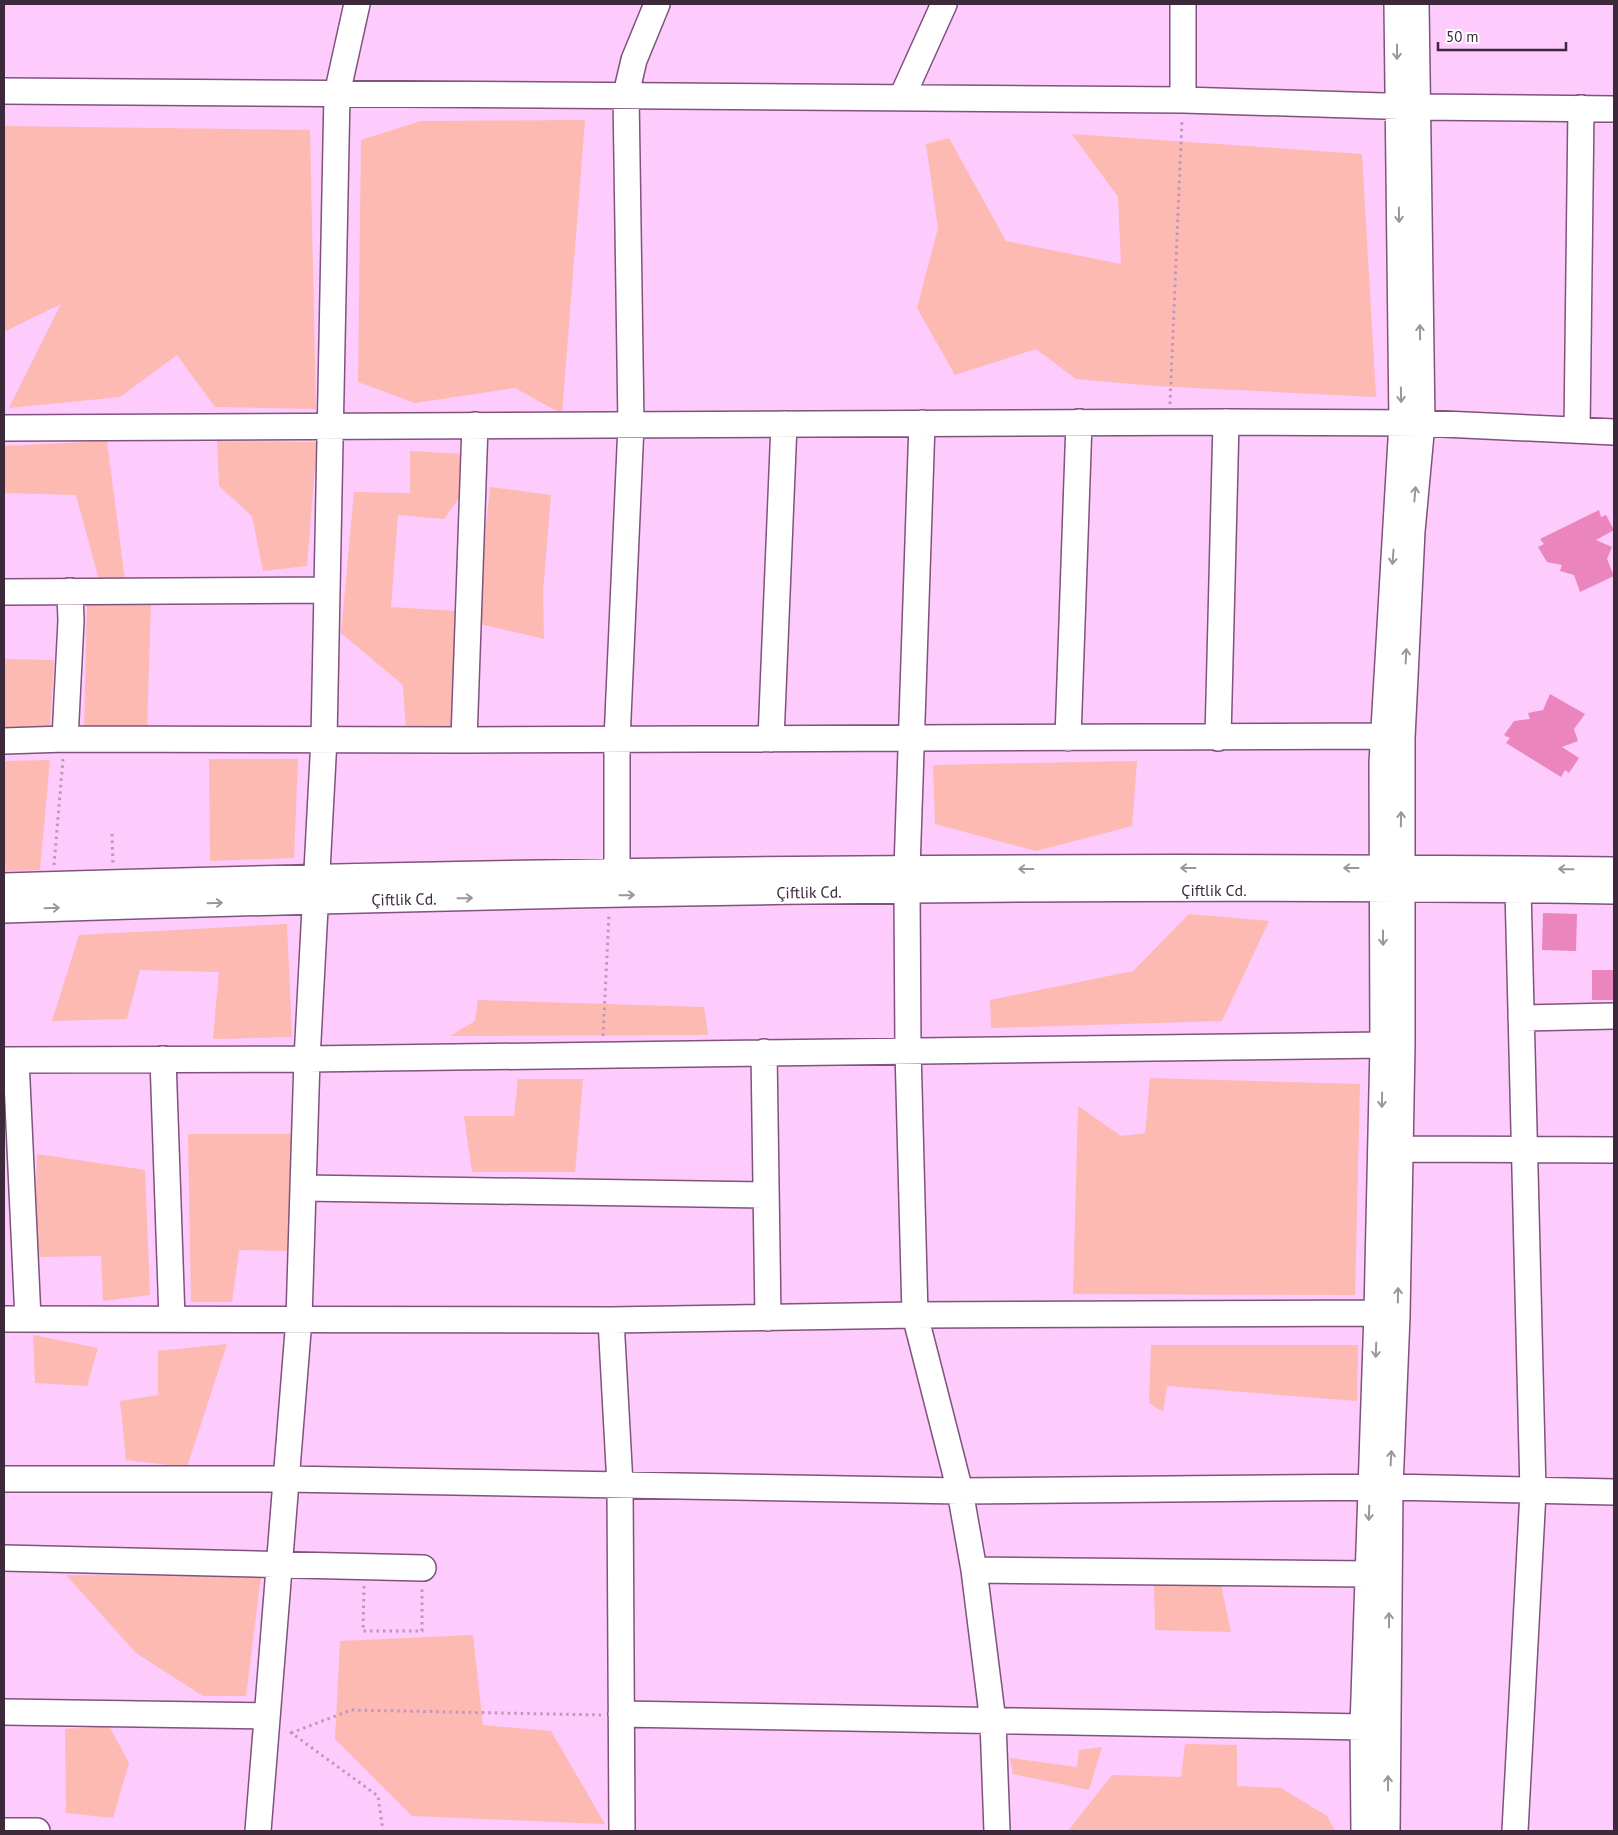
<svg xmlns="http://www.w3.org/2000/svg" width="1618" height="1835" font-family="'PT Sans',sans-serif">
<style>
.green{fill:#fdbab2}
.building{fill:#ea85bd}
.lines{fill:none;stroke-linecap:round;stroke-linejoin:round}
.minor-casing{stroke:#7e537e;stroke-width:28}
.path{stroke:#bf97be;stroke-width:3;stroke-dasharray:2.5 4;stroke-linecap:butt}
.minor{stroke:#fff;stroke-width:25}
.oneway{stroke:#9e949e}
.labels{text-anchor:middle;stroke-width:4;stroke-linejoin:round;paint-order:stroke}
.street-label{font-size:16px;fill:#3c293c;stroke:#fff}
</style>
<rect width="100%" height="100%" fill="#fdcbfc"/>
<!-- green -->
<path class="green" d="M585,120L562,414L515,388L415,403L358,382L361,140L421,121Z
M4,126L310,130L316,409L215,407L177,355L120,397L9,408L61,304L4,332Z
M1072,134L1362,154L1376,397L1155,386L1076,379L1036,349L955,375L917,308L938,228L926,144L949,138L1006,241L1121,264L1118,197Z
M107,441L125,581L99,580L76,495L4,493V446Z
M217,441L317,442L307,566L263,571L252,516L219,486Z
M410,451L464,454L462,494L444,519L398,515L391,607L456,611L451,731L406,732L403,685L341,633L354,492L410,493Z
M490,487L551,495L543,591L544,639L476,623Z
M151,601L147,731L84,729L87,604Z
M4,659L54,660L50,727L4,728Z
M209,759H298L294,858L210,861Z
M50,760L40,870L4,871V761Z
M1137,761L1132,826L1036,851L935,824L933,765Z
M1189,914L1269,921L1222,1021L991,1028L990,1000L1133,971Z
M287,924L292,1037L213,1039L219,972L140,970L127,1019L52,1021L79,935Z
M478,1000L704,1007L708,1035L450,1036L475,1021Z
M1150,1078L1360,1084L1355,1295L1073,1294L1078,1106L1121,1136L1145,1133Z
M518,1079H583L575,1172H472L464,1116H514Z
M188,1134H293L291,1251L239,1250L232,1302H191Z
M37,1154L145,1170L150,1295L103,1301L101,1256L35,1257Z
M33,1335L98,1348L87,1386L35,1383Z
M227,1344L187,1467L126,1460L120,1401L158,1395V1351Z
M1151,1345H1358L1357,1401L1167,1386L1163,1412L1149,1403Z
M66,1575L261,1576L246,1696H203L136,1653Z
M1154,1585H1221L1231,1632L1155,1630Z
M473,1635L483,1725L551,1731L605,1824L412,1816L335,1739L340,1641Z
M109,1726L129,1763L113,1818L66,1813L65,1729Z
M1185,1744L1237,1745V1786L1281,1788L1327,1816L1335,1831H1068L1112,1775L1181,1777Z
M1102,1747L1089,1790L1013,1774L1010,1758L1077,1767L1079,1750Z"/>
<!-- building -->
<path class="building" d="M1599,510L1601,517L1606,515L1614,530L1596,540L1612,547L1607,559L1614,576L1580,592L1574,575L1560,571L1562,565L1547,562L1538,547L1544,544L1540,539Z
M1550,694L1585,714L1574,729L1578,741L1562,747L1579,758L1569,773L1565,770L1561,777L1506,743L1510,738L1504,735L1514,721L1530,719L1528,713L1543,710Z
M1543,913L1577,914L1576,951L1542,950Z
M1592,970H1614V1000H1592Z"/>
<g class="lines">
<!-- minor casing -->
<g class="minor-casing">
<path id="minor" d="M1183,4V100L1416,107L1614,109
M4,91L1183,100
M902,97L944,4
M4,428L1226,422L1422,423L1614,432
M1577,430L1581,108
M4,592L327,590
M1068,738L1079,422
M1218,738L1226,422
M65,739L71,621L70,591
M771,739L784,424
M464,740L475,425
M4,741L65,739L464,740L1383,736
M907,869L922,423
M617,873V740L631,425L626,94L634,60L657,4
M4,886C540,869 1078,864 1614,870
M907,891L908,1050L915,1315L960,1491L974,1570L993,1722L997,1831
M4,910C540,893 1078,883 1614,891
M1521,1018L1614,1016
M764,1052L768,1318
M163,1059L172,1319
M4,1060L307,1059L324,739L337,94L357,4
M16,1060L28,1319
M1400,1149L1614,1150
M303,1188L766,1195
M4,1319L611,1320L915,1315L1377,1313
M611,1320L620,1485L622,1831
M4,1479H286L960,1491L1390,1487L1614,1492
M4,1558L423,1568
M974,1570L1367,1574
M4,1712L267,1716
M621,1714L1363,1727
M4,1831H37
M258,1831L299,1319L307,1059L1383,1045
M1364,1831L1363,1727L1377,1313L1383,1045L1382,763L1402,423L1397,4
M1387,1831L1390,1487L1397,1316L1402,1045V738L1412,531L1422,423L1416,4
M1515,1831L1533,1492L1518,889"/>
</g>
<!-- path -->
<path class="path" d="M1170,404L1182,120
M112,834L113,864
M54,865L63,759
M603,1036L609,915
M364,1586L363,1631H422V1588
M290,1732L378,1796L383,1831
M291,1733L351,1710L601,1715"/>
<!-- minor -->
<use href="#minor" class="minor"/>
</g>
<!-- one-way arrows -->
<defs><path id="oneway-shaft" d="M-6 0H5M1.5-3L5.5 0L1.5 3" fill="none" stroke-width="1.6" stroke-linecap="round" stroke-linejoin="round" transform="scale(1.25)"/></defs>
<g class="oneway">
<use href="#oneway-shaft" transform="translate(1397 52) rotate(90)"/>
<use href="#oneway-shaft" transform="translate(1399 215) rotate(89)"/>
<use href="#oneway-shaft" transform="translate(1420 332) rotate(-91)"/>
<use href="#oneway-shaft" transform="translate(1401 395) rotate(89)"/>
<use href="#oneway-shaft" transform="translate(1415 494) rotate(-85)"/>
<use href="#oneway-shaft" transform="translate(1393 557) rotate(94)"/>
<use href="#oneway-shaft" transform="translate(1406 656) rotate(-87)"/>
<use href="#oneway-shaft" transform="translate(1401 819) rotate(-89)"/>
<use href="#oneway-shaft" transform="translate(1188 868) rotate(180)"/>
<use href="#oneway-shaft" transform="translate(1351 868) rotate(180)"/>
<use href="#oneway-shaft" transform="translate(1026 869) rotate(180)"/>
<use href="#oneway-shaft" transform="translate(1566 869) rotate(-179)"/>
<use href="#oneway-shaft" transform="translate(627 895) rotate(-1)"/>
<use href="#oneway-shaft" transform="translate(465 898) rotate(-1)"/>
<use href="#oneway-shaft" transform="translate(215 903) rotate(-2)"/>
<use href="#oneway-shaft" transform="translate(52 908) rotate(-2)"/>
<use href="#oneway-shaft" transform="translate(1383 938) rotate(90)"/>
<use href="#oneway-shaft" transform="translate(1382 1100) rotate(91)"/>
<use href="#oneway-shaft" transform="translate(1398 1295) rotate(-89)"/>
<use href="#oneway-shaft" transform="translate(1376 1350) rotate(92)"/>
<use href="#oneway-shaft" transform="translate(1391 1458) rotate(-87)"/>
<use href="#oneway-shaft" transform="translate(1369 1513) rotate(92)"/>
<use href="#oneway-shaft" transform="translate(1389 1620) rotate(-90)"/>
<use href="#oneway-shaft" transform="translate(1388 1783) rotate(-90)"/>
</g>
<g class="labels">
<!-- street labels -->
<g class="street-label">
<text x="1214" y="896">Çiftlik Cd.</text>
<text transform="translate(809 892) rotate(-1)" y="6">Çiftlik Cd.</text>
<text transform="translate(404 899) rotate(-1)" y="6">Çiftlik Cd.</text>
</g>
</g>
<!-- border -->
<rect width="1618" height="1835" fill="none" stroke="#3c293c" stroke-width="10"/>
<!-- scale -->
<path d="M1438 42v8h128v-8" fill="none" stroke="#3c293c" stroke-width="2.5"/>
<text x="1446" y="42" font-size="15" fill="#3c293c" stroke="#ffffff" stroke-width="4" paint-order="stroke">50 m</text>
</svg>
